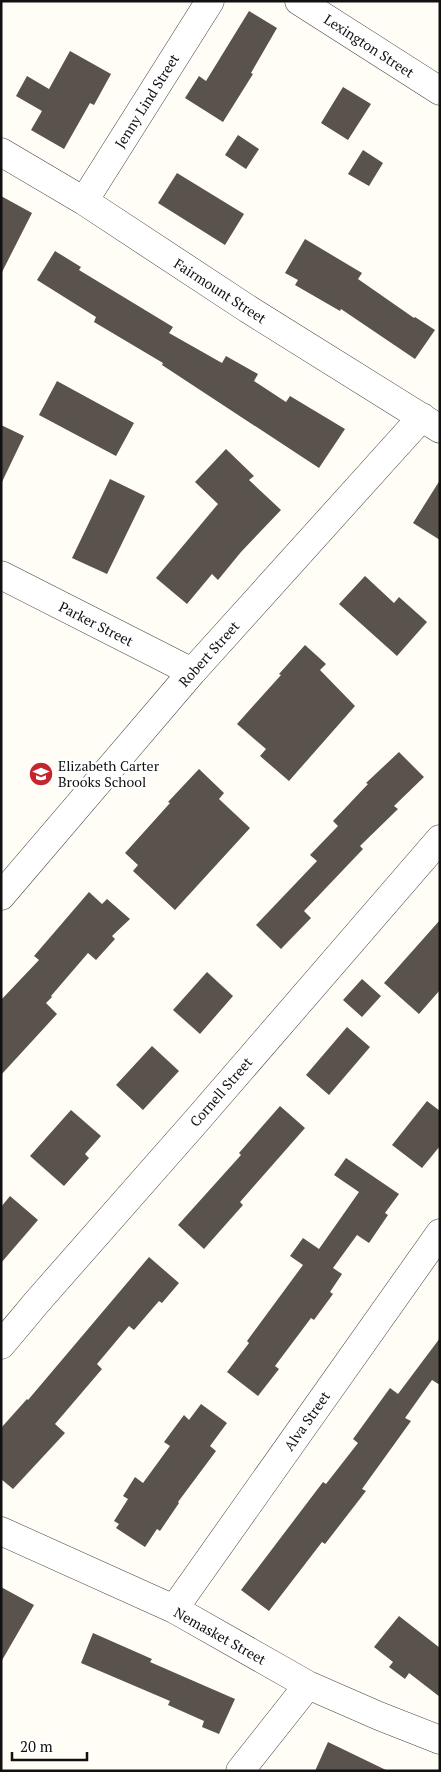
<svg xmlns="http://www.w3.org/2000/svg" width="441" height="1772" font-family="'PT Serif',serif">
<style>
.building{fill:#5a524d}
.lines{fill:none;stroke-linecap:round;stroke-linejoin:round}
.minor-casing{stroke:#444;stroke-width:29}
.minor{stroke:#fff;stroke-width:28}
.labels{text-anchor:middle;stroke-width:5;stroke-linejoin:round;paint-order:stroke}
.street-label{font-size:14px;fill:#111;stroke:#fff}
.poi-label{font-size:14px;fill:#111;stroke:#fff;text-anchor:start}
</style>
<rect width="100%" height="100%" fill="#fffdf5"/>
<!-- building -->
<path class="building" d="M249,11L277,28L251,73L253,74L223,122L185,98L199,76L206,81Z
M70,51L111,74L94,105L90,103L64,149L31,130L42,111L16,96L27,76L49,89Z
M343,87L371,104L348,140L321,123Z
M238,135L259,149L246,169L225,155Z
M363,150L383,163L369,186L348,174Z
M177,173L244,214L225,245L158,203Z
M1,196L32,213L1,274Z
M305,239L362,273L358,279L414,318L415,317L435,330L415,359L341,309L340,311L295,285L298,280L285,273Z
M55,251L81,267L79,270L173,327L169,333L222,363L226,356L258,374L254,381L286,402L290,396L345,429L319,468L162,365L163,363L94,322L96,317L37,280Z
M57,381L134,423L116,456L39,415Z
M1,425L24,436L1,484Z
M226,449L254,476L249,480L281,510L241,552L218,580L212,574L187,604L156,578L218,504L195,482Z
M110,479L145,496L107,574L72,558Z
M440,480V540L413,523Z
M365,576L394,603L399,597L427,622L397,656L339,604Z
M305,645L326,664L320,670L355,706L289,781L260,756L266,749L237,724L281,675L279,674Z
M399,752L424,777L394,806L398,809L360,846L363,849L304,911L311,918L281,949L256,925L317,861L310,855L338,826L333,821L368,784L366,783Z
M199,769L224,793L219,799L250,828L175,910L133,871L138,865L125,853L170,803L168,802Z
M89,892L102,904L107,899L130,919L112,936L115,939L96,960L88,953L51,996L52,997L46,1003L57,1014L1,1075V1000L39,960L34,956Z
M440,920V990L419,1014L384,983Z
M207,972L233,996L200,1034L173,1010Z
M362,979L381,996L362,1017L343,1000Z
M347,1027L370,1047L329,1095L306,1075Z
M152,1046L179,1071L143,1110L116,1085Z
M427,1101L440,1111V1146L422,1168L392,1145Z
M280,1106L305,1128L240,1202L243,1205L204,1249L178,1225L241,1155L239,1153Z
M71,1110L101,1136L85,1154L89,1158L64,1186L30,1156Z
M346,1158L399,1194L385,1213L388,1215L369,1243L357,1235L333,1268L342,1274L330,1292L333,1294L314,1320L311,1318L275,1366L279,1369L258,1396L227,1372L249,1343L247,1341L303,1265L290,1256L303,1238L319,1249L359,1192L334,1175Z
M10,1196L38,1220L1,1263V1207Z
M149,1257L179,1283L162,1303L159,1301L134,1330L129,1326L97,1364L102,1369L55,1424L65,1433L13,1489L1,1479V1428L27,1399L28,1400Z
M440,1338V1385L432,1380L405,1418L411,1421L362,1489L366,1491L325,1544L322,1542L269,1611L241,1590L323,1482L326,1484L358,1443L353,1439L390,1388L398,1394Z
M201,1404L227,1423L210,1446L216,1451L178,1502L179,1503L160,1531L157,1529L145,1547L116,1528L119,1524L114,1521L128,1499L123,1496L135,1477L143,1483L170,1446L164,1442L184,1415L189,1420Z
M1,1587L34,1605L1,1662Z
M399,1616L440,1648V1697L409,1673L405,1679L389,1667L393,1662L374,1647Z
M93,1633L152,1659L150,1662L235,1699L219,1734L202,1727L204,1721L168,1705L170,1701L81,1663Z
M328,1742L388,1771H315Z"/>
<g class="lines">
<!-- minor casing -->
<g class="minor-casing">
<path id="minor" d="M299,1L440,91
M1,152L84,201L248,309L440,429
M84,201L210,1
M1,575L192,672
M1,896L192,672L422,417
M1,1345L37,1302L198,1119L440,839
M1,1531L174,1609L308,1685L379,1716L440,1740
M174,1609L440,1233
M240,1771L308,1685"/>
</g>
<!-- minor -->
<use href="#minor" class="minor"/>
</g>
<!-- icons -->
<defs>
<g id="school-disc" transform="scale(1.25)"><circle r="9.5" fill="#c4262e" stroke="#fff"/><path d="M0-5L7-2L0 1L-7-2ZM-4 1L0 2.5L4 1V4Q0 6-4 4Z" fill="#fff"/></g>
</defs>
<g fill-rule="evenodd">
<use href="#school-disc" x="41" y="774"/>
</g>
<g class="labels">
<!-- street labels -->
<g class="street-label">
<text transform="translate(369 46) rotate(33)" y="5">Lexington Street</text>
<text transform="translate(147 101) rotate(-58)" y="5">Jenny Lind Street</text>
<text transform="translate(220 291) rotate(33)" y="5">Fairmount Street</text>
<text transform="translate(96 624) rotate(27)" y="5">Parker Street</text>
<text transform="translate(209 654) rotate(-48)" y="5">Robert Street</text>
<text transform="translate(221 1092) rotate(-49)" y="5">Cornell Street</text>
<text transform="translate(307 1421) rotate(-55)" y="5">Alva Street</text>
<text transform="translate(220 1636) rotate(29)" y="5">Nemasket Street</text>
</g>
<!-- poi labels -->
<g class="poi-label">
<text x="58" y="771">Elizabeth Carter<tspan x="58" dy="16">Brooks School</tspan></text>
</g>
</g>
<!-- border -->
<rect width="441" height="1772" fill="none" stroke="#111111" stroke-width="5"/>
<!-- scale -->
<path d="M12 1752v8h75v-8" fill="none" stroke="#111111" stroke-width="2.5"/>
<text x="20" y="1752" font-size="15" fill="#111111" stroke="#ffffff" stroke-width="4" paint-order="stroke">20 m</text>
</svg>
